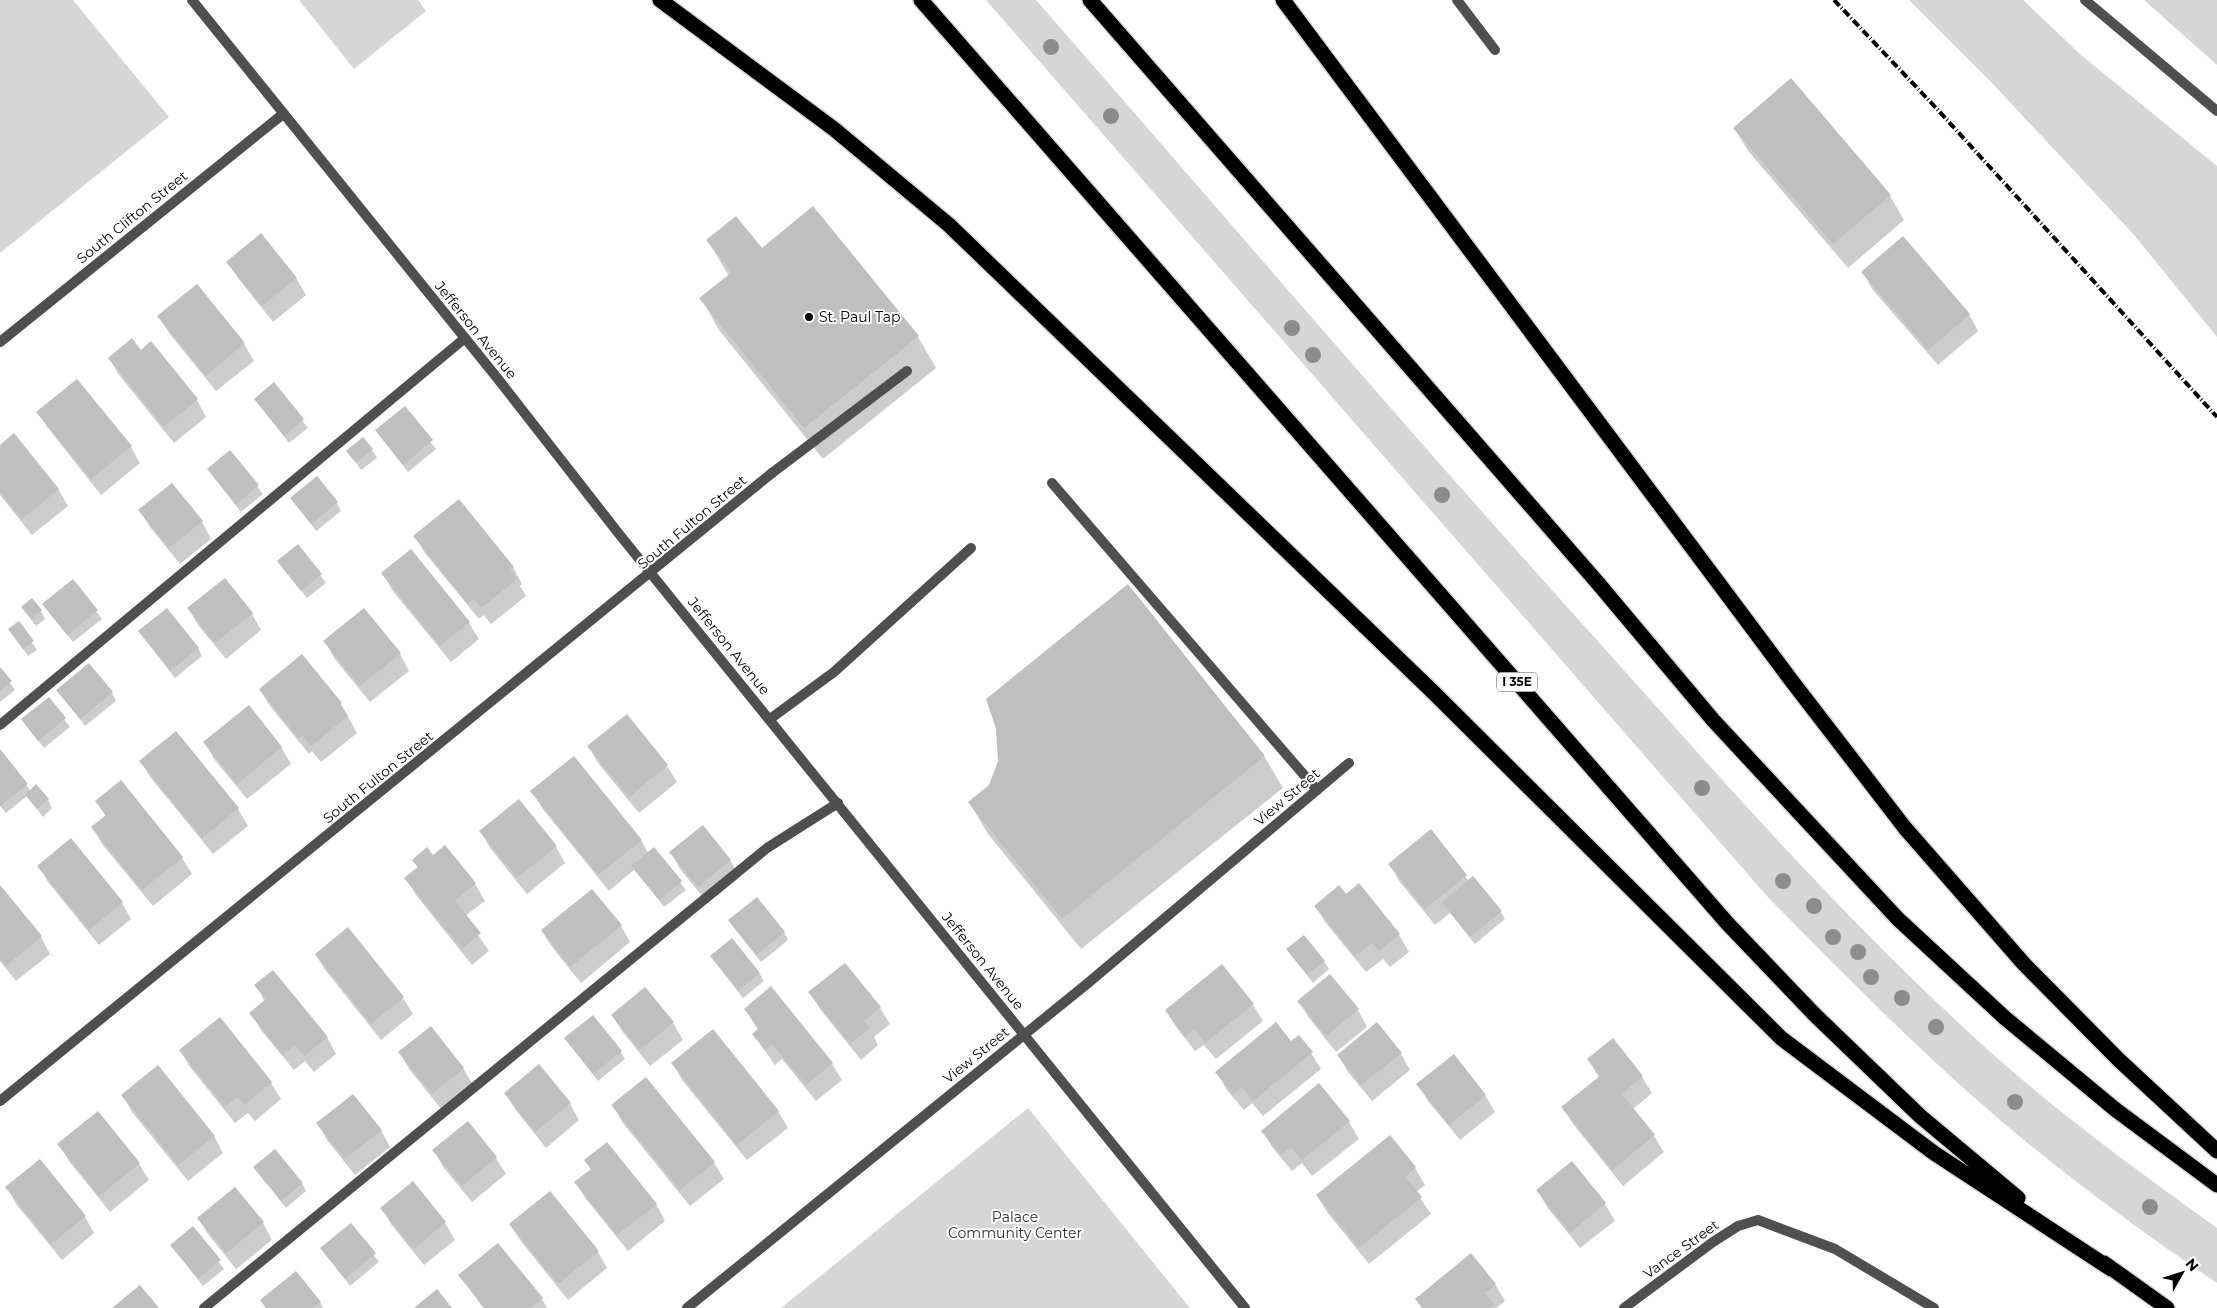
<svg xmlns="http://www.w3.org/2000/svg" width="2217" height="1308" font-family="Montserrat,sans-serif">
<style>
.green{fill:#d6d6d6}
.shadow{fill:#0003}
.building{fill:#bfbfbf}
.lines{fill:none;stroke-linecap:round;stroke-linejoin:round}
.motorway-casing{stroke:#dbdbdb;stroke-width:18}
.service{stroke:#4f4f4f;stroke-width:10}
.minor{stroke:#4f4f4f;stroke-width:10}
.tertiary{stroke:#4f4f4f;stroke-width:10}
.motorway{stroke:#000;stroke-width:15}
.rail{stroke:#000;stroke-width:4;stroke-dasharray:8 2.5 1 2.5;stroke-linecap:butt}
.tree{fill:#8c8c8c}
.poi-dot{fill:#000;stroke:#fff;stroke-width:2}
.labels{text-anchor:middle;stroke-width:4;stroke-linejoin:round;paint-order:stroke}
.shield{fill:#fff;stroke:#4c4c4c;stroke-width:1}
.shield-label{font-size:12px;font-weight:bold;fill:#000}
.street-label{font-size:14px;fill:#000;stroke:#fff}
.poi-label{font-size:14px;fill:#000;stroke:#fff;text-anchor:start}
.park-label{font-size:14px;fill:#2d2d2d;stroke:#fff}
</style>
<rect width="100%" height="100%" fill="#fff"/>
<!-- green -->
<path class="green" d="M0,0H73L169,117L0,253Z
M299,0H418L426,11L354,69Z
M986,0H1036C1222,213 1406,429 1596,639C1722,780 1846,922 1987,1049C2059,1114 2138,1171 2217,1228V1283C2128,1223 2040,1157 1960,1085C1893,1024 1829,960 1766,895Z
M1909,0H2023L2081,55L2217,166V337L2135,236L1993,84Z
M2144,0H2217V65Z
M1028,1108L1190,1308H781Z"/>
<!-- shadow -->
<path class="shadow" d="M1791,80L1890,196L1904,220L1848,268L1749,152L1734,128Z
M708,241L762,249L918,337L936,368L823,459L719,330L701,298L729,276Z
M228,262L296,278L306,295L273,322L238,278Z
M1863,272L1969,314L1978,331L1938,365L1872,289Z
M197,286L244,344L254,361L216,391L169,333L159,316Z
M151,343L197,400L206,417L174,443L119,375L109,358L141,351Z
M274,384L308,428L289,443L256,399Z
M405,408L436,449L408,472L376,431Z
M38,412L131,447L140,463L101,495L48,428Z
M0,446L58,489L68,506L32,535L0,495Z
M372,450L377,458L361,470L348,451Z
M230,451L263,494L241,512L208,469Z
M172,485L202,522L211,539L180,564L150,527L140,511Z
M292,498L337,503L341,511L316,531Z
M415,536L513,567L522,584L520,586L526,596L491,624L484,615L479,619L425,553Z
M298,545L326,583L307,598L278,561Z
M411,550L469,623L479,639L451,662L392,590L383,573Z
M73,581L102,619L73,642L44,605Z
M22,607L41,611L45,619L36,626Z
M189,609L252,614L261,630L226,659L198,625Z
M364,610L400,654L409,671L370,702L334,658L325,641Z
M19,623L37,650L28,656L15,638Z
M140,632L198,648L202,656L175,678Z
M0,669L15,690L0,702Z
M58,690L112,693L116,701L85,726Z
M260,690L341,704L357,733L321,762L312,751L309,754L270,706Z
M48,698L70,727L44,748L22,720Z
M627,715L667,766L677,782L639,813L598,763L589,746Z
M176,733L238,809L248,826L213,854L151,778L141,761Z
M205,742L281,747L291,764L247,799L214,759Z
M0,752L31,791L36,786L48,800L52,808L43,817L27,796L6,813L0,806Z
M1264,756L1283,788L1081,949L988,834L969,802Z
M120,782L182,858L192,874L153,906L102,844L93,828L106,817L96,801Z
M532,791L641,840L648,853L654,849L686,890L664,907L635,869L609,891L542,808Z
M1430,831L1469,881L1501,912L1505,919L1475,944L1450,913L1435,925L1399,881L1390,864Z
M481,832L556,847L565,863L527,894L490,848Z
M445,847L475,884L485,901L465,916L489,951L472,965L416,895L406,878L418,868L413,860L433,857Z
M671,852L730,860L740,877L708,903L680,869Z
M39,866L122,903L131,919L99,945L48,882Z
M1359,885L1399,935L1409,952L1390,967L1383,959L1366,972L1325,922L1316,906L1346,895Z
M0,887L41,937L50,954L16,981L0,961Z
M729,921L784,932L788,940L761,962Z
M621,926L630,942L581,983L552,947L542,931Z
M348,929L403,998L413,1014L381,1040L326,971L316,955Z
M1288,950L1324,961L1329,969L1313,983Z
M711,956L759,973L764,981L743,998Z
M1222,966L1253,1005L1263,1021L1216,1059L1204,1045L1195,1051L1176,1027L1166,1011Z
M256,985L327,1037L336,1054L314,1072L305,1061L294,1070L261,1030L251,1013L265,1002Z
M645,988L673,1023L683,1040L650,1066L622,1031L612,1015Z
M771,988L832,1064L842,1080L816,1101L782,1059L775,1065L753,1034L758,1030L745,1009Z
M810,992L880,1008L890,1024L874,1037L878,1045L861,1060L820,1009Z
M1299,1001L1358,1010L1367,1027L1336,1052L1309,1018Z
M219,1019L271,1083L281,1099L255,1121L248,1113L235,1123L190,1067L180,1050Z
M566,1039L620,1051L625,1059L598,1081Z
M1613,1040L1642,1077L1652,1093L1633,1109L1654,1136L1664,1152L1623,1186L1573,1124L1563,1107L1599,1078L1589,1060Z
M400,1053L463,1068L473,1085L442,1110L409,1069Z
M1311,1053L1321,1069L1263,1116L1252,1103L1244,1110L1226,1089L1217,1072Z
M1401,1054L1410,1070L1372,1101L1348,1072L1338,1055Z
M673,1064L778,1111L788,1128L747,1160L682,1080Z
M1418,1084L1485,1095L1495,1112L1460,1140L1428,1101Z
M1319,1085L1349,1122L1359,1139L1312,1176L1302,1163L1292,1171L1272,1147L1263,1131Z
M505,1093L570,1104L579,1120L546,1148L515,1109Z
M123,1095L214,1136L223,1153L188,1181L132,1112Z
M613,1105L714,1163L724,1179L690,1206L622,1122Z
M98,1113L139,1164L149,1180L110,1212L69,1161L59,1144Z
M318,1124L381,1130L390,1147L355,1175L327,1140Z
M1390,1136L1415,1168L1425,1185L1416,1192L1431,1214L1369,1264L1327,1212L1317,1195Z
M434,1150L496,1158L506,1174L472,1202L443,1167Z
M586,1161L656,1204L665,1221L628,1251L586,1199L576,1183L591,1170Z
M1572,1163L1605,1204L1615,1221L1580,1248L1547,1207L1538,1191Z
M254,1167L302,1183L306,1191L286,1208Z
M413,1183L445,1223L455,1240L424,1265L391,1224L382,1208Z
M7,1187L85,1217L94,1233L62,1260L16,1204Z
M235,1188L263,1223L272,1240L236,1269L208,1234L198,1218Z
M510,1224L598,1252L607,1268L568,1300L520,1240Z
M351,1225L379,1262L350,1286L321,1248Z
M193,1228L224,1269L203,1286L171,1245Z
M460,1275L542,1299L547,1308H483Z
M1495,1284L1505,1301L1496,1308H1422L1416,1299Z
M320,1302L323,1308H266Z"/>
<!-- building -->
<path class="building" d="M1791,78L1891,195L1833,244L1733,128Z
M813,206L919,336L804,428L699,298L732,272L706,240L736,216L762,248Z
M261,233L297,278L262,306L226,262Z
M1903,236L1970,314L1928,350L1861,272Z
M197,284L245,343L206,376L157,316Z
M132,338L141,350L151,341L198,399L164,427L108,358Z
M77,379L132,446L91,479L36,412Z
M274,382L304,419L284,436L254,399Z
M405,406L433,440L403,465L375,430Z
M14,433L59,489L22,519L0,492V445Z
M363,437L373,449L356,463L346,451Z
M230,450L259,485L236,505L207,469Z
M317,476L338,502L311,524L290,498Z
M172,483L203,521L169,548L138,510Z
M459,499L514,567L510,570L517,579L481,608L474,599L468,604L413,536Z
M298,544L322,574L301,591L277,561Z
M411,549L470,622L440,646L381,573Z
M225,578L253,613L215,643L187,608Z
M73,579L98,610L67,635L42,604Z
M1128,584L1265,756L1062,919L968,802L989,785L998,761L996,729L986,699Z
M32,598L42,610L31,619L21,607Z
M167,608L199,648L170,671L138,631Z
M364,608L401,653L360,686L323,641Z
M19,621L34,641L23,649L8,629Z
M302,654L342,703L340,705L348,716L311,746L302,735L298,738L259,689Z
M89,663L113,692L80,719L56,690Z
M0,667L12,681L0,691Z
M49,697L66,718L38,741L21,719Z
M249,705L282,747L237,784L203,742Z
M627,714L668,765L629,797L587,746Z
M176,731L239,808L202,838L139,761Z
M0,749L28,784L0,806Z
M574,756L642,840L598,875L530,791Z
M121,780L183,857L142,890L91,827L106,815L95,801Z
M36,784L49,799L37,809L25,795Z
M519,799L557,846L517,878L479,831Z
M703,825L731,860L698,887L669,852Z
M1431,829L1467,875L1425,909L1388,864Z
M71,838L123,902L89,930L37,866Z
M445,845L476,883L455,901L481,933L462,949L404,878L418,867L412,860L427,847L433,855Z
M654,847L682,881L659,900L631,866Z
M1473,876L1502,911L1470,937L1442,902Z
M1359,883L1400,934L1379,951L1372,943L1355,956L1314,906L1339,885L1346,894Z
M0,885L42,936L6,966L0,958Z
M592,889L622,925L570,967L541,930Z
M757,897L785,932L756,955L728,920Z
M348,927L404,997L371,1024L315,954Z
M1304,935L1325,961L1307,975L1286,949Z
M732,938L760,973L738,991L710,956Z
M845,963L881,1007L864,1021L870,1028L850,1044L808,992Z
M1222,964L1254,1004L1205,1043L1194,1029L1185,1036L1165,1010Z
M273,970L328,1037L304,1056L295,1045L283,1055L249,1013L266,999L254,985Z
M1330,974L1359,1009L1326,1036L1297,1001Z
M771,986L833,1063L806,1085L772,1044L765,1050L752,1034L759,1028L744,1009Z
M645,987L674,1022L640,1050L611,1015Z
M593,1015L622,1051L593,1074L564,1038Z
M220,1017L272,1082L244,1105L238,1097L225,1107L179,1050Z
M1276,1022L1291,1041L1299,1035L1313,1052L1253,1101L1242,1087L1233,1094L1215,1072Z
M1377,1022L1402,1053L1361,1085L1337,1055Z
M431,1026L464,1068L432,1094L398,1052Z
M713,1029L779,1111L737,1145L671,1063Z
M1613,1038L1643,1076L1622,1094L1655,1135L1612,1170L1561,1107L1600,1076L1587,1059Z
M1454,1054L1486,1095L1449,1125L1416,1084Z
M539,1064L571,1103L535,1132L504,1093Z
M158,1065L215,1136L178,1165L121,1095Z
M646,1077L715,1162L680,1190L611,1105Z
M1319,1083L1350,1121L1302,1160L1291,1147L1281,1155L1261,1131Z
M353,1094L382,1130L345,1159L316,1123Z
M98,1111L140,1163L99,1196L57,1144Z
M468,1121L497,1157L462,1186L432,1150Z
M1390,1135L1416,1167L1405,1177L1422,1197L1359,1248L1316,1195Z
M607,1142L657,1204L617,1235L574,1182L591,1169L584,1160Z
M275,1149L303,1183L281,1201L253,1167Z
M40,1159L86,1216L51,1244L5,1187Z
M1572,1161L1606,1203L1570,1233L1536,1190Z
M413,1181L446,1222L414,1249L380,1208Z
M235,1187L264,1222L226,1253L197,1218Z
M550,1191L599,1251L558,1284L509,1224Z
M351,1223L376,1253L345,1279L320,1248Z
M193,1226L221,1260L198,1279L170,1245Z
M498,1243L543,1298L530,1308H485L458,1275Z
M1471,1253L1496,1284L1485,1293L1494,1304L1489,1308H1422L1415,1299Z
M296,1271L321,1302L313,1308H266L260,1300Z
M140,1285L159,1308H112Z
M437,1289L452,1308H414Z"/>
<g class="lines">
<!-- motorway casing -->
<g class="motorway-casing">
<path id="motorway" d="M660,0L834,129L949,225L1433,692L1781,1038L1934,1153L2111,1269
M921,0L1728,924L1814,1014L1920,1116L2018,1198
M1090,0L1597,582L1713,720L1898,919L2005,1018L2116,1110L2217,1185
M1283,0L1791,680L1905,828L2024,964L2119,1060L2217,1151
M2104,1263L2167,1308"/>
</g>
<!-- service -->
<path class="service" d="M1457,0L1495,50
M772,473L907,371
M1052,483L1317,790
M770,719L834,672L971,548
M0,725L465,338
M204,1308L767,848L838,803"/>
<!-- minor -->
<path class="minor" d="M0,342L283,114
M0,1101L772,473
M687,1308L1088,983L1349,763
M1624,1308L1713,1242L1738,1226L1758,1220L1835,1249L1934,1308"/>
<!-- tertiary -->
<path class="tertiary" d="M192,0L498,379L619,534L1245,1308
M2085,0L2217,111"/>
<!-- motorway -->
<use href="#motorway" class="motorway"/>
<!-- rail -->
<path class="rail" d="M1834,0L1938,110L2217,417"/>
</g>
<!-- trees -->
<g class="tree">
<circle cx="1051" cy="47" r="8"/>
<circle cx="1111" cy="116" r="8"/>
<circle cx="1292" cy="328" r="8"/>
<circle cx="1313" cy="355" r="8"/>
<circle cx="1442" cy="495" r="8"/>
<circle cx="1702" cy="788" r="8"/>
<circle cx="1783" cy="881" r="8"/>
<circle cx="1814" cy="906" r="8"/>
<circle cx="1833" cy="937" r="8"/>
<circle cx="1858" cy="952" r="8"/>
<circle cx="1871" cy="977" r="8"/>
<circle cx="1902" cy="998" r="8"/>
<circle cx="1936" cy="1027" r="8"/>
<circle cx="2015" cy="1102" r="8"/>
<circle cx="2150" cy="1207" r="8"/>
</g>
<!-- markers -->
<circle class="poi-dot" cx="809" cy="317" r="5"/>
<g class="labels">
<!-- shield labels -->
<rect class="shield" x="1497" y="672.5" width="40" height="19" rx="4"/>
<g class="shield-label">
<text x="1517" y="686">I 35E</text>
</g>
<!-- street labels -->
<g class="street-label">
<text transform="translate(132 217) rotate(-39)" y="5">South Clifton Street</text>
<text transform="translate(476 330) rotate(51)" y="5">Jefferson Avenue</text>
<text transform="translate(692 522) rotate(-40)" y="5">South Fulton Street</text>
<text transform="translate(729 646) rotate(51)" y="5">Jefferson Avenue</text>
<text transform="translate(378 777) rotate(-39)" y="5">South Fulton Street</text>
<text transform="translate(1287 797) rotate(-40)" y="5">View Street</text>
<text transform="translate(983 961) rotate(51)" y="5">Jefferson Avenue</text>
<text transform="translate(976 1055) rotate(-39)" y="5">View Street</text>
<text transform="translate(1681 1249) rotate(-36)" y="5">Vance Street</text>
</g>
<!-- poi labels -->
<g class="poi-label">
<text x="819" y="322">St. Paul Tap</text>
</g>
<!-- park labels -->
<g class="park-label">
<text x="1015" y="1222">Palace<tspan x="1015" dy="16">Community Center</tspan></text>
</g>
</g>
<!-- north arrow -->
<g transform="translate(2182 1273) rotate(51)" stroke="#ffffff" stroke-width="4" paint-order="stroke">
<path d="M0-4L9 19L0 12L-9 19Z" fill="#000000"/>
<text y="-8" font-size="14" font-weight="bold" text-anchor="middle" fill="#000000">N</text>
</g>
</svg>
